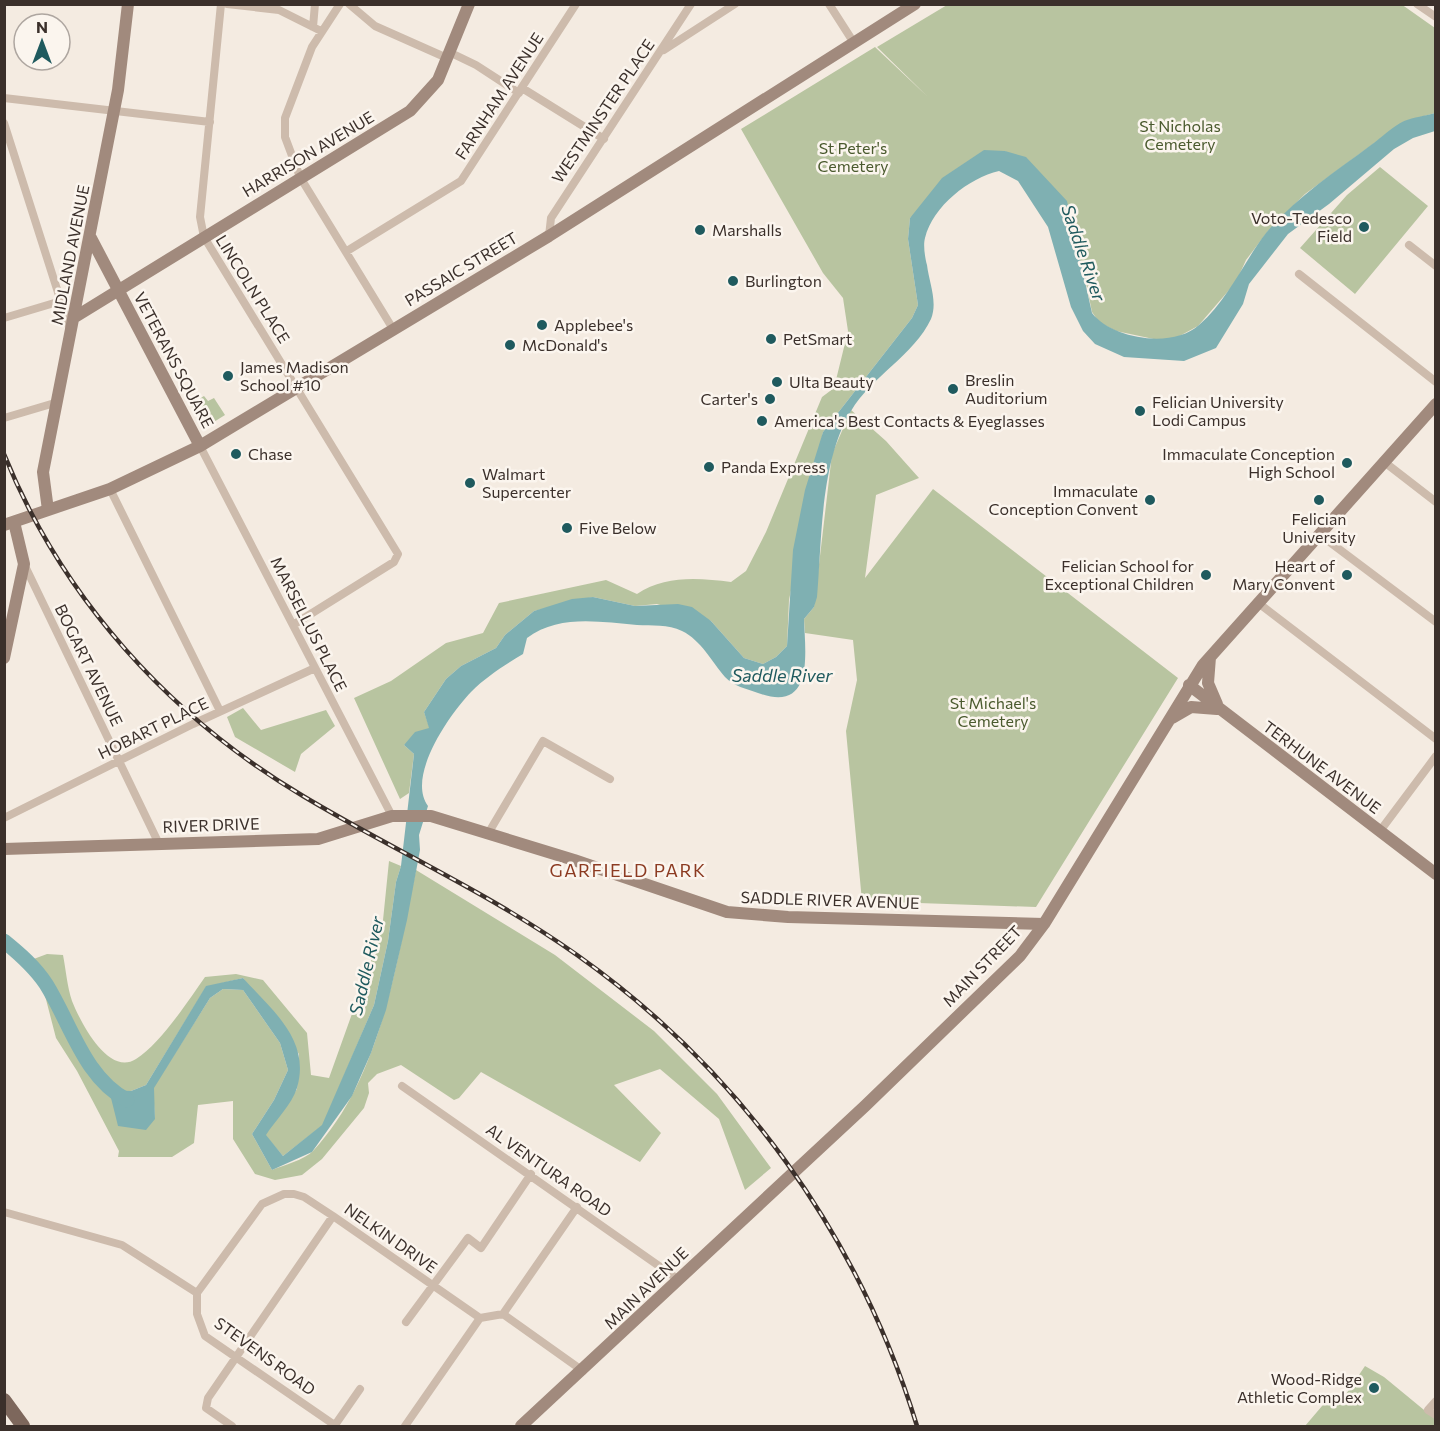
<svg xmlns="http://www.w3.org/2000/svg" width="1440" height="1431" font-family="Commissioner,sans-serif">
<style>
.green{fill:#b8c4a0}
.water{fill:#7fb0b2}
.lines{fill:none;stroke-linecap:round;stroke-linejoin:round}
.river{stroke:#7fb0b2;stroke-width:15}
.street{stroke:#cdbbac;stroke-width:8}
.secondary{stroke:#a18a7d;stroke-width:12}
.primary{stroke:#7d675c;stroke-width:14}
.rail-casing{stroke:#3b302b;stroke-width:4.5}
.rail{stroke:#fbf5ee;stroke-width:2;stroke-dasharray:7;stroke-linecap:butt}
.poi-dot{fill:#1f5a5e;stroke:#fbf5ee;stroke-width:2}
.labels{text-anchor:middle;stroke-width:5;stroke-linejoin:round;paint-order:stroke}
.street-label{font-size:16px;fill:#3b302b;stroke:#fbf5ee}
.park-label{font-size:16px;fill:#4a5a2e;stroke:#fbf5ee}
.poi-label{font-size:16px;fill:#3b302b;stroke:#fbf5ee;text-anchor:start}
.water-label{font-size:18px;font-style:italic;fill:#1f5a5e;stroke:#fbf5ee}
.neighbourhood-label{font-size:18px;letter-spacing:1.5px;fill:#8c3b22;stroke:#fbf5ee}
</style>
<rect width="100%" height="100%" fill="#f4ebe1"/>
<!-- green -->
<path class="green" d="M1401,4L1435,28V113L1403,122L1305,194L1268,231L1246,260L1236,282L1198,326L1174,339L1163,341L1116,331L1099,322L1092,312L1083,268L1005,151L910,218L908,239L918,305L912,318L823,432L789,600L787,646L776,657L763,664L744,658L711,621L657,604L635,606L593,597L534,611L505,635L496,648L461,666L446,679L424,712L430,729L404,745L414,754L409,793L400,799L354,698L391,681L446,643L483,633L499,603L606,580L637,594C665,575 699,578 731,582L746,571L766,532L822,397L834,388L848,331L843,298L823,273L741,129L875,47L928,97L877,47L947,5Z
M1380,167L1428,206L1355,294L1300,248L1347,195Z
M204,396L208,401L214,398L225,415L209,425L201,423L191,404Z
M851,410L886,441L919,478L876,495L865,578L933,489L1178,678L1036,907L862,901L846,731L857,680L853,640L805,633L804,619L814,607L832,454Z
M243,708L261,730L326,710L335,726L301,754L295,772L235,737L227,717Z
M389,861L401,866L396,882L388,941L374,1005L323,1125L283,1156L265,1135L297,1089L299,1054L243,978L206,987L146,1085L131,1091L155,1119L153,1088L210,998L223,989L243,990L280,1043L288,1070L274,1100L252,1134L272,1170C284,1165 304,1160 313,1151C381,1078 396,964 416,870L555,955L654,1031L717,1094L771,1168L745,1190L719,1119L660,1069L614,1085L661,1133L640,1162L481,1072L459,1098L454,1100L401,1065L377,1074L368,1083L369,1093L364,1108L322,1159L302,1175L275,1180L255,1174L233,1139V1101L198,1105L194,1143L172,1157H118L119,1151L77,1071L56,1038L42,984L23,963L47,954L63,955C66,970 67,986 72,1001C80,1021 108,1077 136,1059C160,1044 189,1000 205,977L236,974L263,980L307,1033L311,1075L329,1078L382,930Z
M1365,1366L1384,1377L1435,1419V1426H1305L1328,1399L1335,1398L1340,1403Z"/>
<!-- water -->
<path class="water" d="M1435,113V131L1413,138L1394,149L1329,204L1288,234L1249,284L1243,304L1216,348L1184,361L1124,357L1095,344L1083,331L1071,307L1048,227L1018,181L999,171C969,178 933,206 925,238C923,245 925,258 927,265C929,282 938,302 931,319C914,355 871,377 851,411C820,462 822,539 817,597L814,607L804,619C805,652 815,714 758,693C747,689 733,686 725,677C712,662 701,640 682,631C668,624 652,626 637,625C600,622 559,614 527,638L523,654C505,665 487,676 471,692C450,714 406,776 428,806L419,835L420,850L407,920L386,1010L371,1053L352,1096L312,1152L272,1170L252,1134L274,1100L288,1070L280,1043L243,990L223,989L210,998L154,1088L155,1119L146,1130L118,1126L109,1090L131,1091L146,1085L206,986L243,978C272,1010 311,1040 297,1088C292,1104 275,1121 266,1135L283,1156L322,1125L374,1005L388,941L396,882L401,866L414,754L404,745L415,732L429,728L424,712L446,679L461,666L496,648L505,635L534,611L572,599L593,597L635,606L678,604L692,607L711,621L744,658L763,664L776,657L787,646L793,550L805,490L823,432L912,318L918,305L908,239L910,218L942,178L984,150L1005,151L1026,157L1067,201L1092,313C1112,339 1173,349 1199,325C1228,300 1243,263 1266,233C1295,198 1335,172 1371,145C1381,138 1393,126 1404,121C1414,117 1425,116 1435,113Z"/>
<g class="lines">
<!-- river -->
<path class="river" d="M4,941C20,954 35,967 46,984C71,1024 84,1077 127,1100"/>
<!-- street -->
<path class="street" d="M221,4L200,217L204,237L398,554L394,562L293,625
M227,4L279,10L321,31
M340,4L312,47L285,118V137L300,177L393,329
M349,4L375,26L447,58
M829,4L854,43
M1417,4L1436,17
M313,27L315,4
M664,50L735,4
M449,52L476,65L519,93
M522,88L604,139
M4,98L210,122
M4,123L70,330
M549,236L551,218L691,4
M1409,245L1436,266
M347,251L461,181L576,4
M1299,274L1436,382
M4,318L61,301
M4,418L58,402
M200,446L392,816
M1383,461L1436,502
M110,489L220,711
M1319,534L1436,622
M24,564L159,844
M1257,602L1436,739
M4,818L193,724L315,668
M1380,831L1436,756
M489,832L543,741L610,779
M402,1086L679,1280
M4,1212L122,1245L197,1293V1314L205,1336L336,1426
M197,1293L262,1204L284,1194H294L304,1197L333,1216L480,1318
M503,1314L577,1207
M480,1318L503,1314L583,1371
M406,1322L468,1238L481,1248L531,1174
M1436,1401L1428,1410L1436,1415
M335,1425L360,1389
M232,1426L206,1408L208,1398L333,1216
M405,1426L480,1318"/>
<!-- secondary -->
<path class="secondary" d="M91,238L200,446
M75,317L410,111L438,80L469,4
M48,510L43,472L118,90L128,4
M4,525L110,489L200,446L549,236L915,4
M1210,657L1208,683L1217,704
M4,658L24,564L14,522
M1189,685L1436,874
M1172,718L1191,707L1217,709
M4,849L318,839L392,816H431L574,860L727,912L788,917L1044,924
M521,1426L865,1106L1020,956L1044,924L1203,665L1436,404"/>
<!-- primary -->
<path class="primary" d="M4,1400L23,1426"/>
<!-- rail casing -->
<g class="rail-casing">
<path id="rail" d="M4,454C62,598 170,717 303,796C393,850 491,894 577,955C740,1070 859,1236 917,1426"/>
</g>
<!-- rail -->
<use href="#rail" class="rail"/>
</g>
<!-- markers -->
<g class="poi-dot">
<circle cx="1364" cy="227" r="6"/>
<circle cx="700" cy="230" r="6"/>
<circle cx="733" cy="281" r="6"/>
<circle cx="542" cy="325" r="6"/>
<circle cx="771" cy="339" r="6"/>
<circle cx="510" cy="345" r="6"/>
<circle cx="228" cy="376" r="6"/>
<circle cx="777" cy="382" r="6"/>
<circle cx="953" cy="389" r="6"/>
<circle cx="770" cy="399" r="6"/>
<circle cx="1140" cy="411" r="6"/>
<circle cx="762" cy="421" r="6"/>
<circle cx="236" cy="454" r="6"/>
<circle cx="1347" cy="463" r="6"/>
<circle cx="709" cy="467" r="6"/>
<circle cx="470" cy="483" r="6"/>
<circle cx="1150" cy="500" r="6"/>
<circle cx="1319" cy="500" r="6"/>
<circle cx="567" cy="528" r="6"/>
<circle cx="1206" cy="575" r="6"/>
<circle cx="1347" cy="575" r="6"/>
<circle cx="1374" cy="1388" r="6"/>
</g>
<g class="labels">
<!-- street labels -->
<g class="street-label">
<text transform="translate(499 96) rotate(-57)" y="6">FARNHAM AVENUE</text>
<text transform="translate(603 111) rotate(-56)" y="6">WESTMINSTER PLACE</text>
<text transform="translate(308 154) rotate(-31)" y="6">HARRISON AVENUE</text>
<text transform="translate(70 255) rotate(-79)" y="6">MIDLAND AVENUE</text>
<text transform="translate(461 269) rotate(-31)" y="6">PASSAIC STREET</text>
<text transform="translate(253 289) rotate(58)" y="6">LINCOLN PLACE</text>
<text transform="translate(174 360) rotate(62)" y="6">VETERANS SQUARE</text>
<text transform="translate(309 624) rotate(63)" y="6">MARSELLUS PLACE</text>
<text transform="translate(89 665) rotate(64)" y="6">BOGART AVENUE</text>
<text transform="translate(153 728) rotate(-26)" y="6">HOBART PLACE</text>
<text transform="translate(1322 767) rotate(37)" y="6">TERHUNE AVENUE</text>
<text transform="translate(211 825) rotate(-2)" y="6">RIVER DRIVE</text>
<text transform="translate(830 900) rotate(2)" y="6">SADDLE RIVER AVENUE</text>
<text transform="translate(982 966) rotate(-46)" y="6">MAIN STREET</text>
<text transform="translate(549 1170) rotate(35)" y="6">AL VENTURA ROAD</text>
<text transform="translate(391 1238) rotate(35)" y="6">NELKIN DRIVE</text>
<text transform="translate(646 1288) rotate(-44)" y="6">MAIN AVENUE</text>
<text transform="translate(265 1356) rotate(36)" y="6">STEVENS ROAD</text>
</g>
<!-- park labels -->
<g class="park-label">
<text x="1180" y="132">St Nicholas<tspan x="1180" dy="18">Cemetery</tspan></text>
<text x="853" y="154">St Peter's<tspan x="853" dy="18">Cemetery</tspan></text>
<text x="993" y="709">St Michael's<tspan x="993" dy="18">Cemetery</tspan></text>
</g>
<!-- poi labels -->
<g class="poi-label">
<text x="1352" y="224" text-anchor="end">Voto-Tedesco<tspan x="1352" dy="18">Field</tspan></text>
<text x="712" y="236">Marshalls</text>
<text x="745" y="287">Burlington</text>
<text x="554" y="331">Applebee's</text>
<text x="783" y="345">PetSmart</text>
<text x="522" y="351">McDonald's</text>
<text x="240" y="373">James Madison<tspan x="240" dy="18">School #10</tspan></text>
<text x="965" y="386">Breslin<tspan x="965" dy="18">Auditorium</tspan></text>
<text x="789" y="388">Ulta Beauty</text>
<text x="758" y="405" text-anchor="end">Carter's</text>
<text x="1152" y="408">Felician University<tspan x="1152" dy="18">Lodi Campus</tspan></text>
<text x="774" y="427">America's Best Contacts &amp; Eyeglasses</text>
<text x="248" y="460">Chase</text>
<text x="1335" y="460" text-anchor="end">Immaculate Conception<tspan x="1335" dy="18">High School</tspan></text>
<text x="721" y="473">Panda Express</text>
<text x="482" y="480">Walmart<tspan x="482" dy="18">Supercenter</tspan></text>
<text x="1138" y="497" text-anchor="end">Immaculate<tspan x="1138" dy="18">Conception Convent</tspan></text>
<text x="1319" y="525" text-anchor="middle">Felician<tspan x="1319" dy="18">University</tspan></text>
<text x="579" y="534">Five Below</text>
<text x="1194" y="572" text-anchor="end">Felician School for<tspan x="1194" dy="18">Exceptional Children</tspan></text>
<text x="1335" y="572" text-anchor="end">Heart of<tspan x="1335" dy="18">Mary Convent</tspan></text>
<text x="1362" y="1385" text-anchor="end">Wood-Ridge<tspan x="1362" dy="18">Athletic Complex</tspan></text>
</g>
<!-- water labels -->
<g class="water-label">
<text transform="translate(1083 253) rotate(71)" y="6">Saddle River</text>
<text x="782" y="682">Saddle River</text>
<text transform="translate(367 966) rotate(-77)" y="6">Saddle River</text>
</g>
<!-- neighbourhood labels -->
<g class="neighbourhood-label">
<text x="628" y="877">GARFIELD PARK</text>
</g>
</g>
<!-- border -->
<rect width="1440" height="1431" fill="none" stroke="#3b302b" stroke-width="12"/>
<!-- north arrow -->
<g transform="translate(42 42)"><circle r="28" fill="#fbf5ee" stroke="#aea6a0" stroke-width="1.5"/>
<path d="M0-4.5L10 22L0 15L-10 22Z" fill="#1f5a5e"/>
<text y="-9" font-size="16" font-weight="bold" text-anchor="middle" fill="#3b302b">N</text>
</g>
</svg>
